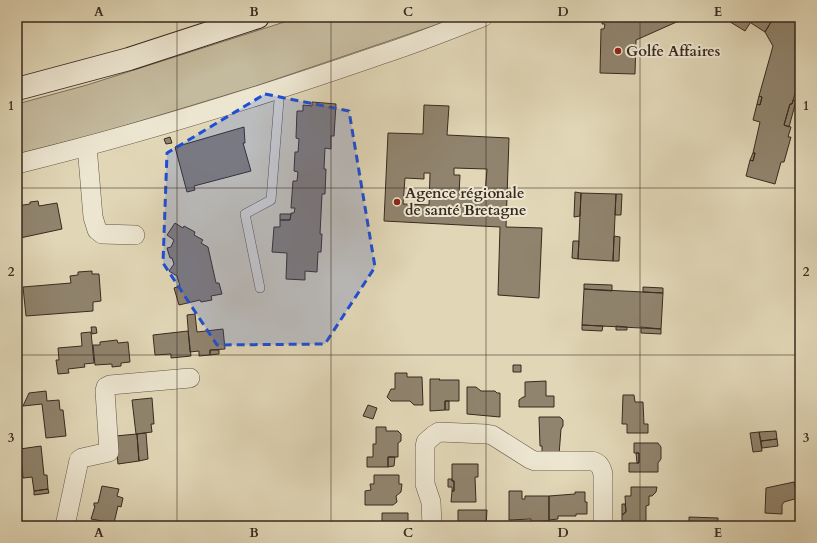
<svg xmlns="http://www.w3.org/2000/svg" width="817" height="543" font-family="Cardo,serif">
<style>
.green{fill:#c4ba9d;stroke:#7e725e}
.building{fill:#90846e;stroke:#382a1f;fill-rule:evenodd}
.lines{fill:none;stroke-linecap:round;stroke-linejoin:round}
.lane-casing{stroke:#625545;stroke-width:10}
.street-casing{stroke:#625545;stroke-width:20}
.secondary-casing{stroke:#382a1f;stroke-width:24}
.lane{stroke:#ece5d0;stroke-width:9}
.street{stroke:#ece5d0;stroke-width:19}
.secondary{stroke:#ece5d0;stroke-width:22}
.marked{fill:#1d4ed8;fill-opacity:0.2;stroke:#1d4ed8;stroke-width:3;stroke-dasharray:8 5;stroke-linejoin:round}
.grid{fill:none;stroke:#382a1f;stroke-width:1;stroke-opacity:0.55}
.poi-dot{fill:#8f2418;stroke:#ece5d0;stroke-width:1.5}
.labels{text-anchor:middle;stroke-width:4;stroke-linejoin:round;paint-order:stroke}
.poi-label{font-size:15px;font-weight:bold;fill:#382a1f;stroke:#ece5d0;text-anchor:start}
.neatline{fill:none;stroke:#382a1f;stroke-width:1.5}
.grid-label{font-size:13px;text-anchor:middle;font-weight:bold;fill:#382a1f}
</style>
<rect width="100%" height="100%" fill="#e1d7b7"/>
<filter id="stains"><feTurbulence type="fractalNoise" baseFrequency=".005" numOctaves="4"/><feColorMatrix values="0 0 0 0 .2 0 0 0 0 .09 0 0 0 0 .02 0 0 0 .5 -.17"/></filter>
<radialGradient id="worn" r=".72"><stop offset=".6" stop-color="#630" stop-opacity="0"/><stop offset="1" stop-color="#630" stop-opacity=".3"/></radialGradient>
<!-- green -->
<path class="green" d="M300,17H459L256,86L101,133L17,154V104L87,85Z"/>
<!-- building -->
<path class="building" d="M603,17H708V19L681,18V20L636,40L635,74L600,73L601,29H604L605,24H602Z
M722,17H754L745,31Z
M754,17H774L765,32L751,23Z
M774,17H800V65L796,79L799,80L792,104H790L784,125L791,127L788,137H791L784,162H781L775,184L746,176L750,160L753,161L755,153H753L760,122L753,120L757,104L760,105L762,97L759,96L773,46L765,32Z
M800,65V85L797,84L799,80L796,79Z
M759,96L762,97L760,105L757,104Z
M793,100L796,101L789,127L784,125L790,104H792Z
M312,102L336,104L334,136H331V149L325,148L324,169H326L325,194H322L320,234H322L321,252H318L317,272L305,271V280L286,279L287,253L272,252L274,227H280V220H290L291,213H294L295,208H291L293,181H297L298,172L294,171L295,152H298L299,139L296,138L297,111H303V105L312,106Z
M424,105L449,106L447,135L509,138L506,227L542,228L539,298L498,295L500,227L384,221L388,133L423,134ZM454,168L487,169L485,194H459L460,175H454ZM424,173H430L429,205L403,204L405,178L424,179Z
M244,127L245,143H243L251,171L194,186L195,190L187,192L175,147Z
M170,137L172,143L166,144L164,139Z
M753,153H755L753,161L750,160Z
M575,192L581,193L580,216L574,217Z
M581,193L616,194L613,261L578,259Z
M616,194H622L621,215H615Z
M38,201L39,206L57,203L62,229L20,238L17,223V206L30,204V202Z
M280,214H291L290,220H280Z
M17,223L21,244L17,245Z
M175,223L183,228L184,226L195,232L194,235L203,240L201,243L208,247L216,283H219L222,294L211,296L212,300L201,302L200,300L179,305L174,288L180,286L177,276L169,271L174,264L172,258H170L167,248L171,247L174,240L167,235Z
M614,236L620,237L619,261H613Z
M573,241H579L578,259L572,258Z
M92,271V274H99L101,301L93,302V311L26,316L23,287L71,283L70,276L78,275V272Z
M584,284L612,285V291L584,289Z
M643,287L663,288V293L643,292Z
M584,289L663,293L661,329L582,325Z
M195,314L197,332L223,329L225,349L210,350V355L199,356V351L190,352L187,315Z
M582,325L603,326L602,331L582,330Z
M616,326L627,327V330H616Z
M91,327H96L97,333L92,334Z
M641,327L661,329V334L641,333Z
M188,331L191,356L171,358V354L155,355L153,335Z
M91,332L94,363L84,364L85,367L68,369L69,373L58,374L56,360H59L58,348L82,346L81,333Z
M117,340L118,343L128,342L130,362L121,363V366L112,367V364L95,365L93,345H100V342Z
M210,350H219V354L210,355Z
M17,355L20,356L18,367L21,368L17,383Z
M513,365H521V372H513Z
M395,373H407V377H422L423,405H414L410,401H391L387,397L391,389H395Z
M430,379H440L439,380H459V401H445V410L430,411Z
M546,381V396H554V407H519V400L523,397H525V382Z
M467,387H476L481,391H495L497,393H500V417L467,414Z
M46,391L47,401L59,400L60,410H63L66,436L46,438L42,404L23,406L29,393Z
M623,395H634L635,402H643L644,424H648V433H627V424H622Z
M152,398L154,424H151L152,432L136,434L132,400Z
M445,401H449V410H445Z
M368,405L377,408L373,419L363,416Z
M539,417H560L563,420V426L561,429L559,455H542V446H540Z
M376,427H386V431H398L401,434V441L398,443V457H388V467H367V457H373V444H376Z
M776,431L777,439L761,441L759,432Z
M759,432L762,451L753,452L750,433Z
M146,433L148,459L139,461L137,434Z
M137,434L139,461L118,464L115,436Z
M777,439L778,446L762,448L761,441Z
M634,443H658L661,447V459L658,463V472H629V463H639V453H634Z
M41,446L44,475H47L48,489L34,491L32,477L23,478L20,449Z
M636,453H639V463H637Z
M388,457H395L394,466L388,467Z
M452,464H478V477H475L476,502H451L452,491H454V481H452Z
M374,475H399V484H402L401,492L396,496L397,502L393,505H365V491L371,490L370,484H374Z
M448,479H452V481H454V491H452V487H448Z
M794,482L798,498L784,502L782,505V514L765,513L766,488Z
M102,486L119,489L117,496L123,498L121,507L118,506L114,523L91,519L95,506H94V503H98Z
M631,487H657L656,492L652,496H649V505L646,506V521L640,525H622V515L626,512L625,496H631Z
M48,489L49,493L34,495V491Z
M509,491H522V499H525V496H549V521L531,522V519L509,520Z
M575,492H585V502H587V514H576V516H558V519L549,520V496L575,494Z
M622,504H625L626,512L622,515Z
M458,510H487L486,526H458Z
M382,513H408V521H410V526H382Z
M689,517L718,518V526H689Z"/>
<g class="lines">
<!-- lane casing -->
<g class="lane-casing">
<path id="lane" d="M260,288L245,214L271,200L280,88"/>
</g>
<!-- street casing -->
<g class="street-casing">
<path id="street" d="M87,146L93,217L97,230L102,234L135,235
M17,164C139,134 262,96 380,55C415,44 449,30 483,17
M65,526L79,460L82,458L109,452L105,391L106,387L110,385L190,378
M432,526L431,502L425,484V447L426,442L434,435L439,432L486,434L492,435L530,459L535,461H592C599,463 601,466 603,474V526"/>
</g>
<!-- secondary casing -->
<g class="secondary-casing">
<path id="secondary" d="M17,89L129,59L258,17"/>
</g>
<!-- lane -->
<use href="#lane" class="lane"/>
<!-- street -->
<use href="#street" class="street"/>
<!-- secondary -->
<use href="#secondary" class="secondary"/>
</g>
<!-- marked area -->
<path class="marked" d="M265,94L349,111L375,267L325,344L217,345L163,263L167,153Z"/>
<!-- grid -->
<path class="grid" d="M177,17V526M331,17V526M486,17V526M640,17V526M17,188H800M17,355H800"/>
<!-- markers -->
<g class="poi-dot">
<circle cx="618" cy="51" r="4"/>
<circle cx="397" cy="202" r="4"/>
</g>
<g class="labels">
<!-- poi labels -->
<g class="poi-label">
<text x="626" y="56">Golfe Affaires</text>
<text x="405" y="198">Agence régionale<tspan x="405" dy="17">de santé Bretagne</tspan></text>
</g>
</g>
<!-- margin -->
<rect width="817" height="543" fill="none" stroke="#e1d7b7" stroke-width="44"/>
<rect x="22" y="22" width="773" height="499" class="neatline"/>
<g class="grid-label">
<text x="99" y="16">A</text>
<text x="254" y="16">B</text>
<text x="408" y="16">C</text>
<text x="563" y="16">D</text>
<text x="718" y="16">E</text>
<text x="11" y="110">1</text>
<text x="806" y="110">1</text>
<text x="11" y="276">2</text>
<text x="806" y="276">2</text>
<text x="11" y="442">3</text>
<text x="806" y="442">3</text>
<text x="99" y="537">A</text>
<text x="254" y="537">B</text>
<text x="408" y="537">C</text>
<text x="563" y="537">D</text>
<text x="718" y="537">E</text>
</g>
<rect width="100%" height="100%" filter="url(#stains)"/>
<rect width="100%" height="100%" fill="url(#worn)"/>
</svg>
